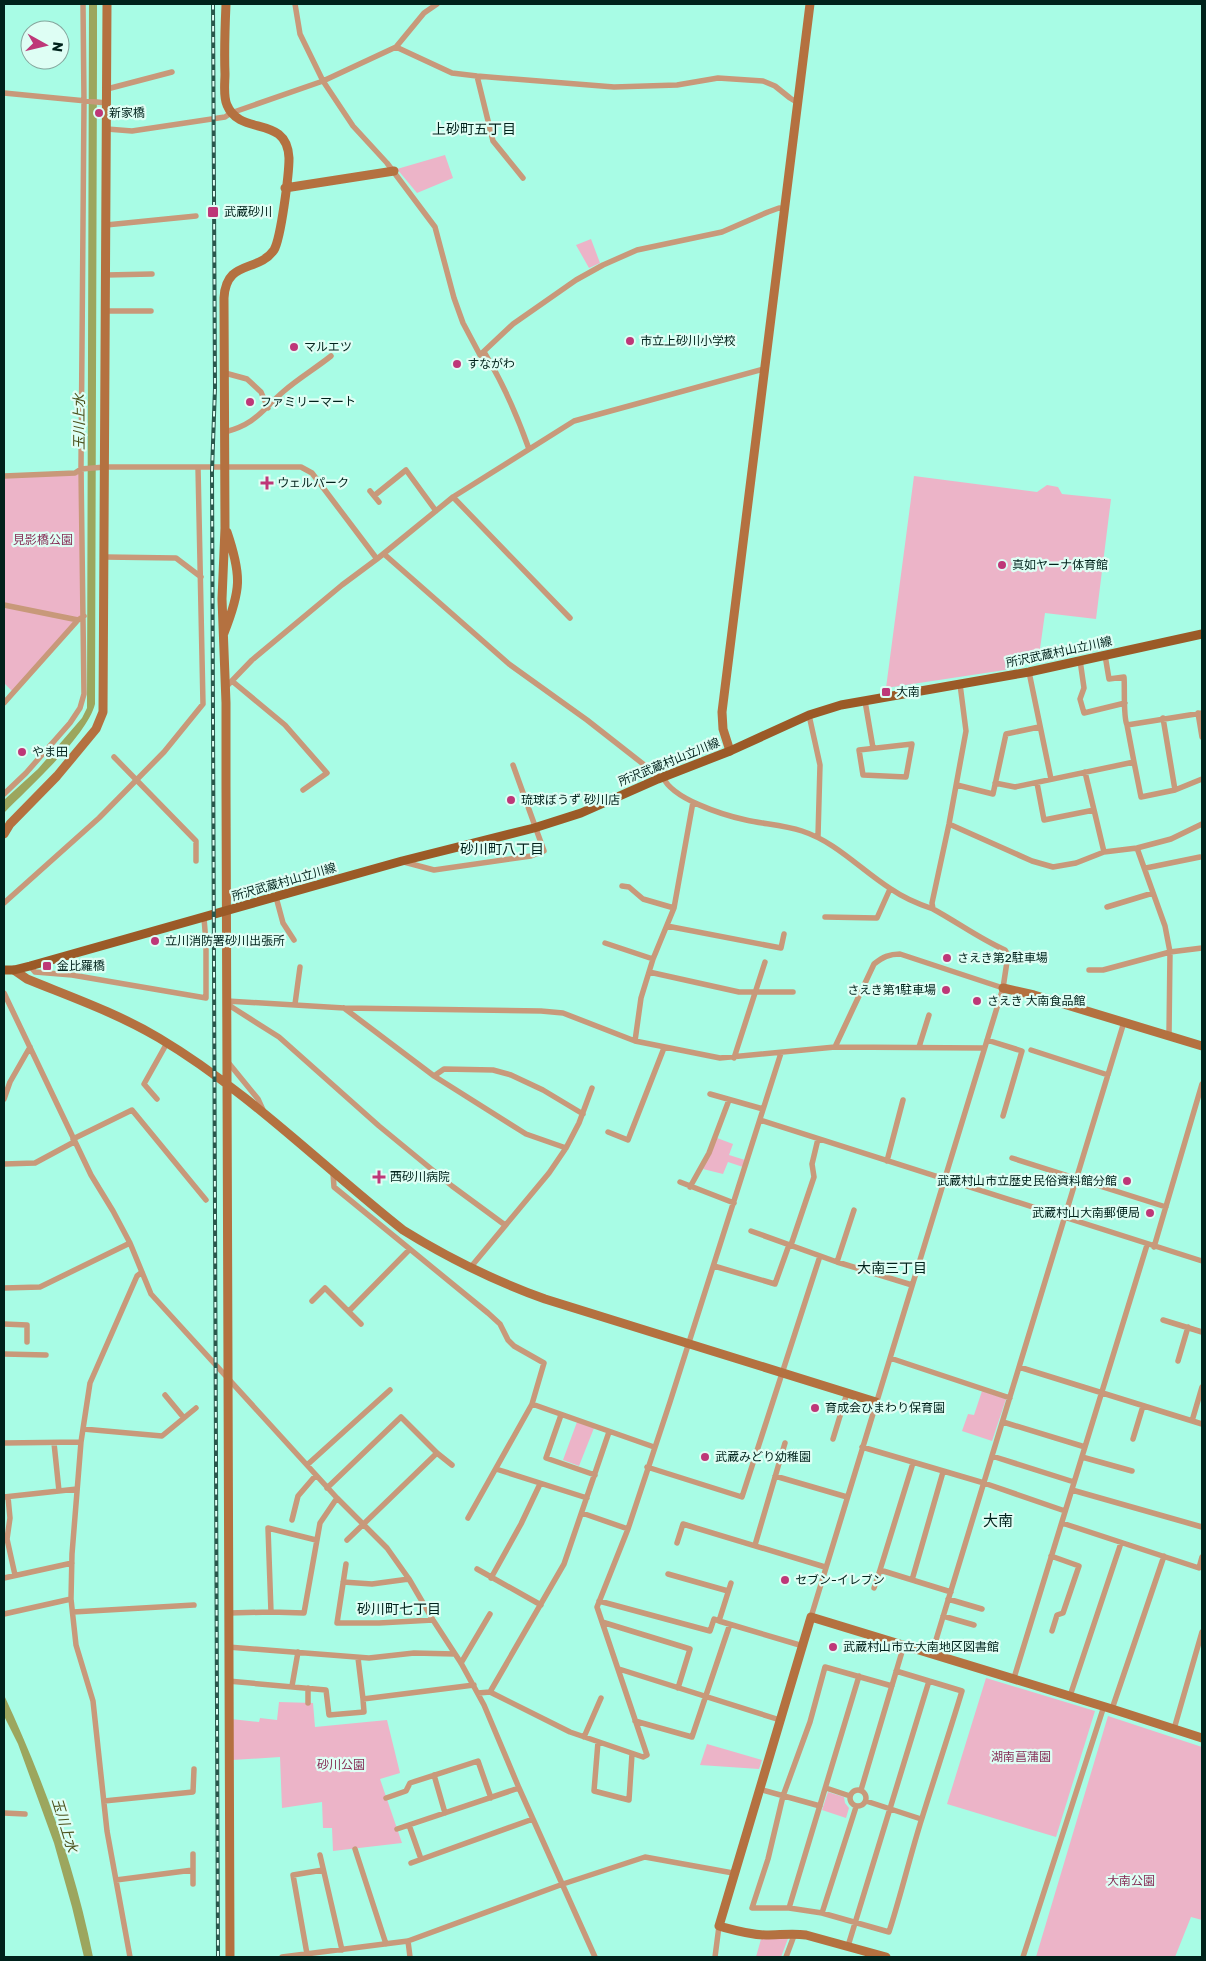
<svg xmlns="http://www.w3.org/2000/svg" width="1206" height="1961" font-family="Rubik,'Noto Sans JP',sans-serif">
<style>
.green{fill:#ecb4c8}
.water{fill:#9ca65e}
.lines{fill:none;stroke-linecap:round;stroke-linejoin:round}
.street{stroke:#c8997a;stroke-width:5.5}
.secondary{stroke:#b47140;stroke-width:9}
.primary{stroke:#9b5a27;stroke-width:9}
.rail-casing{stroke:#29574c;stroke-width:4}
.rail{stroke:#defef4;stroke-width:2;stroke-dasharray:5.5;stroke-linecap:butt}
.poi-dot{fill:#be3778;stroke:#defef4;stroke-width:2}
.labels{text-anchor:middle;stroke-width:4.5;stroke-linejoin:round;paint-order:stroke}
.poi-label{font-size:12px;fill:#00221b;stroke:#defef4;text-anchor:start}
.park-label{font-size:12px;fill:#862e56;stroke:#defef4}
.street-label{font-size:12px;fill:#00221b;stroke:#defef4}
.neighbourhood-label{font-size:14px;fill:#00221b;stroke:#defef4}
.water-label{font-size:14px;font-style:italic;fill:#4b511b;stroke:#defef4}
.quarter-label{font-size:15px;fill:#00221b;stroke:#defef4}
</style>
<rect width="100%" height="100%" fill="#a8fce5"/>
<!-- green -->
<path class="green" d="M445,155L453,178L417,193L397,169Z
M591,239L600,263L589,268L576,245Z
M84,472L81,615L12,691L4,683V610L8,605L4,603V478Z
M914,476L1037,492L1047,485L1058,487L1062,494L1111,499L1096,619L1045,613L1039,656L1021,654L1005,670L886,688Z
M717,1138L733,1144L729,1155L745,1160L743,1167L728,1162L723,1174L703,1169Z
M982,1391L1006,1399L992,1441L962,1431L968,1414L974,1415Z
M577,1422L594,1428L579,1466L563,1460Z
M986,1678L1095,1711L1056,1837L947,1804Z
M279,1702L313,1703L315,1727L387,1720L400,1773L380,1779L402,1843L333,1851L332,1828H323L322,1802L282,1808L280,1757L232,1760L231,1719L259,1722L260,1718L277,1720Z
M1108,1716L1202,1747V1920L1191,1917L1175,1957H1036Z
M707,1744L762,1760L759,1769L700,1765Z
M828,1792L844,1797L845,1803L849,1808L846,1818L822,1810Z
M789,1936L781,1957H756L761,1939Z"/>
<!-- water -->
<path class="water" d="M89,4H97V55L95,704C87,736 28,788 4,813V800L38,769L82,718L87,708Z
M4,1695C43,1779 75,1866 93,1957H84L72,1907L54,1843L18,1744L4,1716Z"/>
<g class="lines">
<!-- street -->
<path class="street" d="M295,4L300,34L323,81L353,126L387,163L435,227L454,298L463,323L480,355L513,324L576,280L603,265L637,250L722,232L768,212L779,208L785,209
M396,47L452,73L477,76L614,87L677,85L718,78L763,81L775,86L790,98L798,103
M477,76L493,141L523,178
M107,89L172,72
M4,93L107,103
M107,129L132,131L225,117L231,113L323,81L396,47L424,13L437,4
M106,225L196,216
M106,275L152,274
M106,311H151
M484,352C503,383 517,415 529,449
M225,373L247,379L261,392L268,408
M225,432C256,424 262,410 284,391C299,378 316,368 331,356
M4,476L75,473L81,469L105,467H301L312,473L377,559
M370,491L379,502
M375,495L406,470L436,511
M453,497L570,618
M384,554L509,664L587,720L661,778
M105,557L176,558L201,577
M4,605L78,620
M1105,655L1109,679L1124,677C1125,688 1123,717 1127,725
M1080,660L1084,688L1080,699L1084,713L1125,703
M1029,672L1051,779
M232,681L285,725L327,773L303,790
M225,688L252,660L342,585L377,559L453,497L574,421L764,369
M865,701L873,748
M4,703L78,620L84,616
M1198,713L1202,737
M809,715L820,765L818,836
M1163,718L1175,790
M912,744L906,777L863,775L859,750Z
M114,757L196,841V861
M1134,762L1127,725L1202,713
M1085,772L1104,852
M663,777C672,799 723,815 746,820C764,824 784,825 802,831C836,842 861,870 891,889C904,898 918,904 933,909
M995,783L1015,787L1134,762L1141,797L1175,790L1202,779
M1037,783L1044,820L1094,810
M957,785L993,794L1006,734L1039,727
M4,794L26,773L70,723L80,708L84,694L81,469L84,102L83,4
M949,824L1032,861L1053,867L1076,863L1104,852L1137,848L1171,839L1202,824
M1137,848L1165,926L1170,952L1169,1035
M404,862L434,870L531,856L544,851L513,765
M1146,868L1200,857
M622,886L629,887L643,899L674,908
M276,897L283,923L294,940
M4,903L99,818L164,752L203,704L198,467
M1107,907L1153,893
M825,917L877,918L890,889
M667,926L781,948L784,934
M605,943L653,959
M30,966L35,972L72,975L206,998V943L204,918
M1089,970H1103L1170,952L1202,948
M649,972L739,992H793
M4,993L91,1175L113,1211L130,1243L151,1294L337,1498L387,1548L409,1579L433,1620L461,1663L484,1705L519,1788L595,1957
M227,1001L344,1008L541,1011L563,1013L635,1041L720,1058L835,1047L984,1048
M227,1004L279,1037L379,1126L452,1186L505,1225
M295,1004L300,967
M344,1008L434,1076L526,1134L566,1148
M987,1040L1022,1051L1003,1116
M635,1041L641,998L653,959L674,908L693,802
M835,1047L874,964C883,957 889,954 900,954L1003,988
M919,1047L929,1015
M1031,1050L1108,1075
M734,1058L765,962
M227,1061L258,1099L263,1110
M434,1076L444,1069L493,1070L511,1075L543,1090L583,1114
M710,1094L763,1109
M4,1099L10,1082L30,1047
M157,1099L144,1084L167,1043
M760,1120L1202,1261
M608,1132L628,1140L664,1048
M73,1139L132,1110L206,1200
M1012,1158L1166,1207
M887,1161L903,1100
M4,1164L35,1163L74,1142
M333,1173L334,1187L488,1313L500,1324L508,1340L514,1346L544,1363L532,1404L468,1518
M680,1182L734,1203
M690,1187L709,1153L729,1100
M751,1231L837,1262L912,1285
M791,1245L814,1177L812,1164L818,1139
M1154,1247L1202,1084
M837,1262L854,1210
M714,1266L775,1284L789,1245
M470,1268L549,1173L566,1148L579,1123L592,1088
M4,1288L40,1287L130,1243
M312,1301L325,1288L361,1324
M349,1311L409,1250
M1163,1320L1202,1332
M4,1324L27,1325V1342
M4,1354L46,1355
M890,1358L1010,1398
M1178,1361L1188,1327
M1019,1367L1202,1424
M165,1395L184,1418
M532,1404L654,1447
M561,1415L546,1458L595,1475
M1192,1421L1202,1387
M1003,1422L1085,1447
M83,1429L162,1436L196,1408
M833,1439L847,1393
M1133,1439L1143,1406
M4,1443L81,1442
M54,1443L59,1491
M862,1447L984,1483L1065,1511
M992,1456L1074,1482
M1082,1457L1132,1471
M913,1463L880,1570L951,1592
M307,1465L390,1390
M647,1467L742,1497L820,1256
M496,1469L587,1498
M775,1476L847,1497
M327,1488L401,1417L437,1453L452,1465
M1072,1490L1202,1527
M4,1497L77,1489
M8,1497L10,1518L7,1539L15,1575
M582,1513L628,1529
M292,1520L298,1496L316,1475
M1062,1523L1199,1568L1202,1557
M347,1540L437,1453
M677,1543L683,1524L825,1567
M755,1545L785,1443
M1051,1556L1079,1566L1063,1613L1057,1615L1052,1631
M346,1564L337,1623H379L433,1620
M477,1569L541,1605
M668,1574L728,1591
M4,1578L72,1563
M491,1578L521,1524L540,1484
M912,1580L943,1472
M343,1582L372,1584L409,1579
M731,1583L719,1621L803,1646
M874,1588L880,1570
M948,1599L982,1609
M599,1601L710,1631L714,1619L719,1621
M73,1612L194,1605
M271,1612L304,1613L320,1523L337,1498
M229,1613L271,1612L268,1528L316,1540
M4,1614L71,1599
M943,1616L974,1625
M811,1617L1003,988L1008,955L1005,950C980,939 957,922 933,909L932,903L949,824L966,731L960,684
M602,1622L690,1649L678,1688
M228,1647L369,1658L414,1653L455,1654
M932,1653L1124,1022
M358,1658L363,1699
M461,1663L490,1614
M619,1669L780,1720
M1014,1678L1147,1245
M228,1681L326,1690L329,1715L364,1712L363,1699L474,1685
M292,1686L298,1652
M892,1686L825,1667L810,1722L783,1796L768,1859L752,1908H789L822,1913L889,1932C901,1895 910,1856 922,1818C935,1776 949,1734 962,1691L896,1671
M308,1688V1703
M490,1692L564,1564L609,1432
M478,1693L490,1692L570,1732L643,1757L647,1755L597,1607L628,1529L670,1402L781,1053
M1070,1696L1121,1543
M1112,1709L1164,1556
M635,1721L692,1737L730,1624
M1174,1729L1202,1632
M584,1737L601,1698
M598,1742L594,1791L629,1800L632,1754
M434,1775L445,1813
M826,1788L850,1796
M759,1789L820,1806
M850 1798a8 8 0 1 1 16 0a8 8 0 1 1-16 0Z
M861,1790L904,1645
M386,1798L406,1791L410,1783L478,1761L491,1798
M104,1801L193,1792L194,1769
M866,1801L921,1819
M4,1813L25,1814
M409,1825L421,1859
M397,1829L519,1788
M355,1849L386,1944
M320,1855L342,1950
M411,1863L533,1819
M116,1880L193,1870
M193,1884V1854
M789,1908L859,1676
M822,1913L856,1807
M408,1941L410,1957
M848,1946L929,1681
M307,1954L293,1875L323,1870
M130,1957L107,1831L93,1701L76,1645L71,1599L72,1554L81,1442L90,1383L137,1276L142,1272
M282,1957L408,1941L563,1884L645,1857L733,1873
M715,1957L719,1926
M786,1957L795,1933
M1023,1957L1104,1706"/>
<!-- secondary -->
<path class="secondary" d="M226,4C225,27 224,50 225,74C225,83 223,96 227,105C240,137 287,114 289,158C289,174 281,238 274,250C258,273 226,259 224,298L225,528L222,599L226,703V785L230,1957
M285,188L394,171
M224,633C241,590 242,576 227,532
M730,751L723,729L722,712L810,4
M4,834L10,824L57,776L96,729L103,712L107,4
M14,970L27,979C71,997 117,1013 159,1038C248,1091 322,1166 403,1230C448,1258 495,1281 545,1299L876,1402
M1003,988L1034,995L1202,1046
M886,1957L806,1935C793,1933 780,1935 766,1935C750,1935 734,1930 719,1926L811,1617L1112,1709L1202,1738"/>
<!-- primary -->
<path class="primary" d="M4,970H14L30,966L402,861L534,828L581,813L658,779L730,751L809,715L841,705L1029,672L1202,634"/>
<!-- rail casing -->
<g class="rail-casing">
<path id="rail" d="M213,4L215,388L212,471L218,1957"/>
</g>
<!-- rail -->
<use href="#rail" class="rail"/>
</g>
<!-- markers -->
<g class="poi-dot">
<circle cx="99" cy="113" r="5"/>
<rect x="207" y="206" width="12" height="12" rx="2.5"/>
<circle cx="630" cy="341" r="5"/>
<circle cx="294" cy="347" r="5"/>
<circle cx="457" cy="364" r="5"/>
<circle cx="250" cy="402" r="5"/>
<path d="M264.5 475.5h5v5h5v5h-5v5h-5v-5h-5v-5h5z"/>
<circle cx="1002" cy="565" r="5"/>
<rect x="881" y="687" width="10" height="10" rx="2.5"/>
<circle cx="22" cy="752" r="5"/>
<circle cx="511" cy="800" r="5"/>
<circle cx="155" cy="941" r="5"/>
<circle cx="947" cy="958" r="5"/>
<rect x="42" y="961" width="10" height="10" rx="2.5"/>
<circle cx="946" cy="990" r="5"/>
<circle cx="977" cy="1001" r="5"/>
<path d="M376.5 1169.5h5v5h5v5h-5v5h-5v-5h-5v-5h5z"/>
<circle cx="1127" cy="1181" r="5"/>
<circle cx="1150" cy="1213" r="5"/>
<circle cx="815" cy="1408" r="5"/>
<circle cx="705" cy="1457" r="5"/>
<circle cx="785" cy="1580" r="5"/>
<circle cx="833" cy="1647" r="5"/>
</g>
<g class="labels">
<!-- poi labels -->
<g class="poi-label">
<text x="109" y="117">新家橋</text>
<text x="224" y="216">武蔵砂川</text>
<text x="640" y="345">市立上砂川小学校</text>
<text x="304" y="351">マルエツ</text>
<text x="467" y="368">すながわ</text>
<text x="260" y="406">ファミリーマート</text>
<text x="277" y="487">ウェルパーク</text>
<text x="1012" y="569">真如ヤーナ体育館</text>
<text x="896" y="696">大南</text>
<text x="32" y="756">やま田</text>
<text x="521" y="804">琉球ぼうず 砂川店</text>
<text x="165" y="945">立川消防署砂川出張所</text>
<text x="957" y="962">さえき第2駐車場</text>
<text x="57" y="970">金比羅橋</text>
<text x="936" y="994" text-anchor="end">さえき第1駐車場</text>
<text x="987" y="1005">さえき 大南食品館</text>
<text x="390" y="1181">西砂川病院</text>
<text x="1117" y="1185" text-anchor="end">武蔵村山市立歴史民俗資料館分館</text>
<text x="1140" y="1217" text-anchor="end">武蔵村山大南郵便局</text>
<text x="825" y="1412">育成会ひまわり保育園</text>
<text x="715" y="1461">武蔵みどり幼稚園</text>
<text x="795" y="1584">セブン-イレブン</text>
<text x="843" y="1651">武蔵村山市立大南地区図書館</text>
</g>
<!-- park labels -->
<g class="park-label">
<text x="43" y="544">見影橋公園</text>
<text x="1021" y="1761">湖南菖蒲園</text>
<text x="341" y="1769">砂川公園</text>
<text x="1131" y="1885">大南公園</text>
</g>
<!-- street labels -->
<g class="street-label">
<text transform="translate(1059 652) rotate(-12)" y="4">所沢武蔵村山立川線</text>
<text transform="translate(669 762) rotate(-22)" y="4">所沢武蔵村山立川線</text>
<text transform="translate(284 882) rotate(-16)" y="4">所沢武蔵村山立川線</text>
</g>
<!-- neighbourhood labels -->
<g class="neighbourhood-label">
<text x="474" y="134">上砂町五丁目</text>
<text x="502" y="854">砂川町八丁目</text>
<text x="892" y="1273">大南三丁目</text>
<text x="399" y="1614">砂川町七丁目</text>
</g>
<!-- water labels -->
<g class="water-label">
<text transform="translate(79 422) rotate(-90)" y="5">玉川上水</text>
<text transform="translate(65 1825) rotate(73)" y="5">玉川上水</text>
</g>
<!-- quarter labels -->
<g class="quarter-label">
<text x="998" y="1526">大南</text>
</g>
</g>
<!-- border -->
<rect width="1206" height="1961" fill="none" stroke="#00221b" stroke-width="10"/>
<!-- north arrow -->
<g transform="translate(45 45) rotate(98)"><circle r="24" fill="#defef4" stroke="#85a69d"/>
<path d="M0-4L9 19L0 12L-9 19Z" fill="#be3778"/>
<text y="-8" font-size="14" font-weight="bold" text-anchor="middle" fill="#00221b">N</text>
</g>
</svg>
